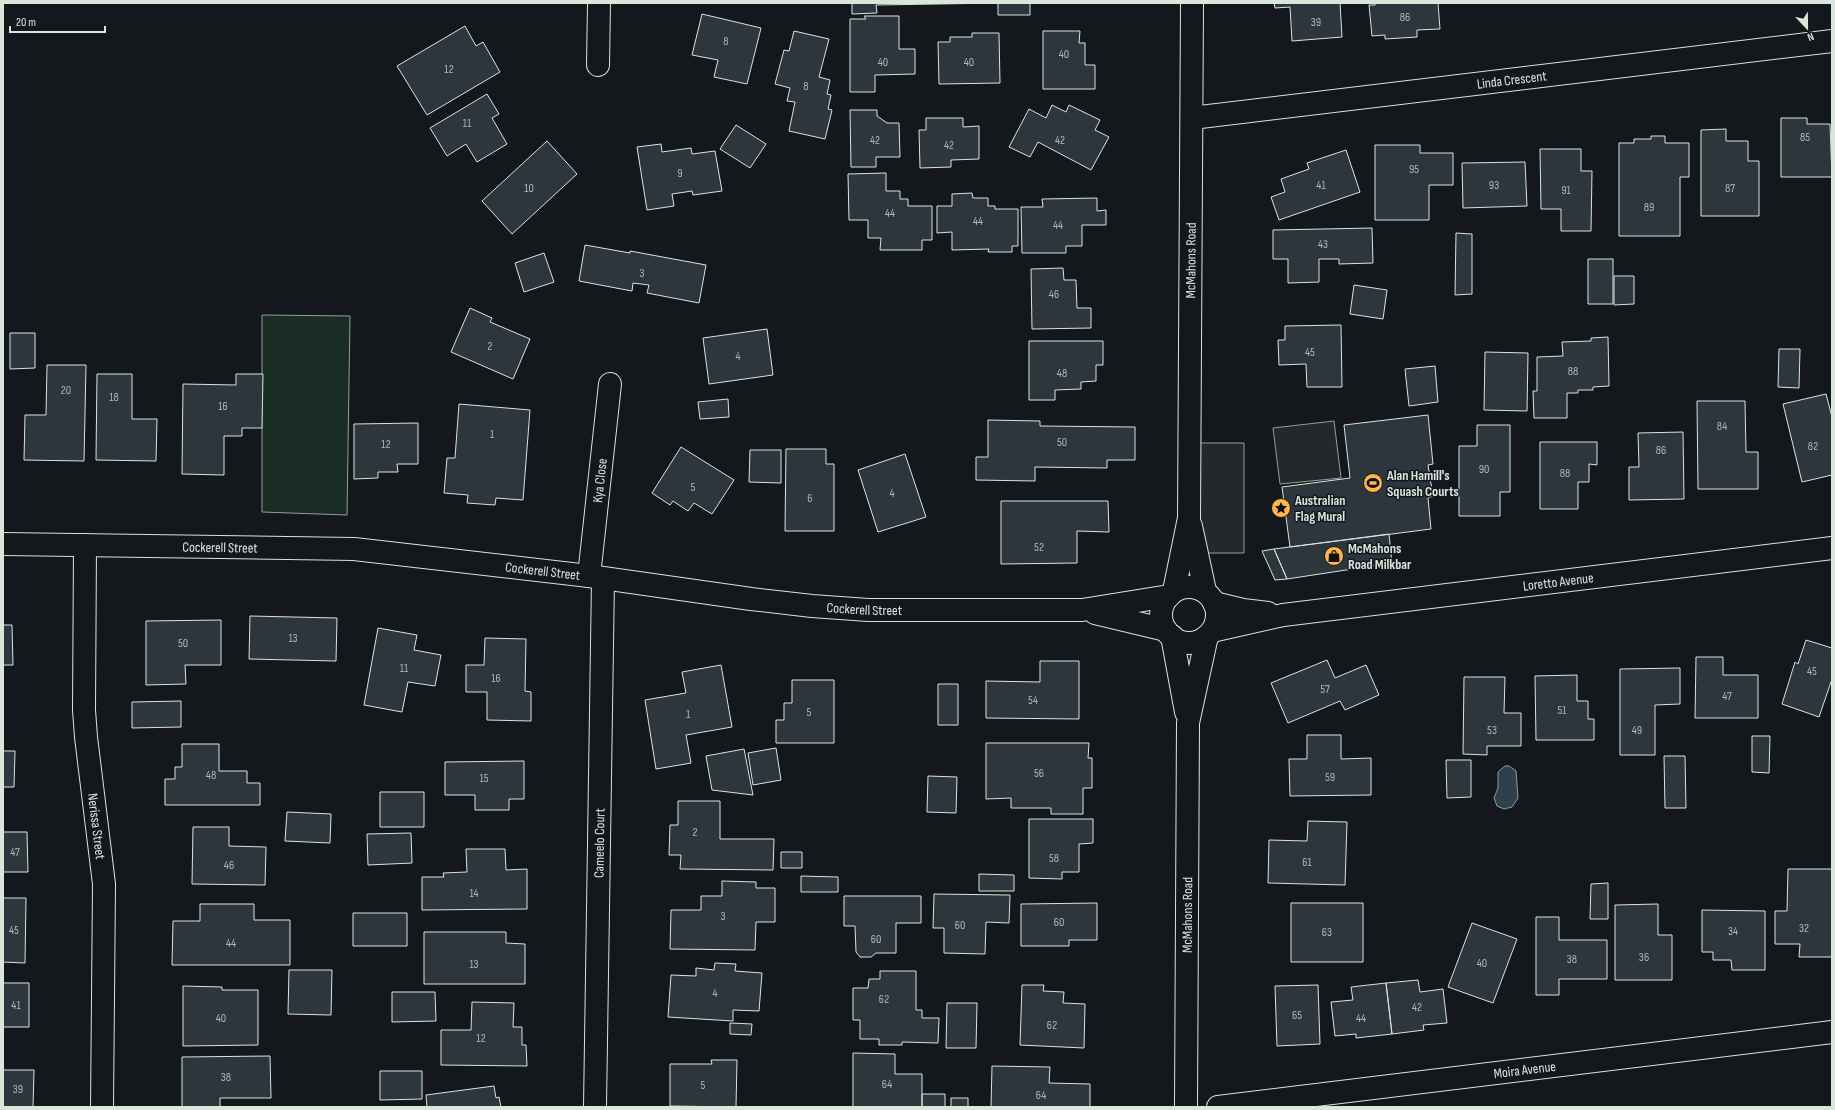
<svg xmlns="http://www.w3.org/2000/svg" width="1835" height="1110" font-family="'Sofia Sans Condensed',sans-serif">
<style>
.green{fill:#1a2d24;stroke:#939e99}
.parking{fill:#24282b;stroke:#939e99}
.water{fill:#2f3f4d;stroke:#939e99}
.building{fill:#2c363c;stroke:#d8e6dc}
.lines{fill:none;stroke-linecap:round;stroke-linejoin:round}
.minor-casing{stroke:#d8e6dc;stroke-width:24}
.minor{stroke:#14181c;stroke-width:22}
.labels{text-anchor:middle;stroke-width:3;stroke-linejoin:round;paint-order:stroke}
.number-label{font-size:12px;fill:#adbab4}
.street-label{font-size:14px;fill:#d8e6dc;stroke:#14181c}
.poi-label{font-size:14px;font-weight:bold;fill:#d8e6dc;stroke:#14181c;text-anchor:start}
</style>
<rect width="100%" height="100%" fill="#14181c"/>
<!-- green -->
<path class="green" d="M262,315L350,316L347,515L262,512Z"/>
<!-- parking -->
<path class="parking" d="M1334,421L1341,478L1280,484L1273,428Z
M1187,443H1244V553H1194Z"/>
<!-- water -->
<path class="water" d="M1505,766H1509L1516,771L1518,798L1512,807L1504,809L1497,806L1494,798L1498,788V772Z"/>
<!-- building -->
<path class="building" d="M852,3H1030V15H998V3L876,5L877,13L852,14Z
M1274,3H1340L1342,37L1292,41L1290,7L1275,8Z
M1375,3H1438L1440,29L1417,30V37L1385,39V35L1372,36L1369,5H1375Z
M702,14L761,28L747,84L714,77L718,60L692,55Z
M864,16H899V49H915V74L875,75V92H850V19H866Z
M465,26L476,46L483,42L500,72L427,115L397,66Z
M794,31L829,39L819,77L830,80L827,94L831,95L828,109L832,110L825,139L789,131L795,102L787,101L790,88L775,84L784,50L789,51Z
M1043,31H1080L1079,43H1085V65H1095V89H1043Z
M972,33H999L1000,83L939,84L938,42H950V37H972Z
M487,94L499,114L492,118L507,144L477,162L466,144L447,156L430,128Z
M1052,105L1066,112L1069,105L1100,120L1095,130L1109,137L1091,170L1038,142L1030,157L1009,147L1029,109L1046,118Z
M850,110H877V116L887,123H899L900,157H876V167H851Z
M926,118H963V127L979,126V159L951,160V167L920,168L919,130H926Z
M1781,118H1807V124H1830L1832,177H1781Z
M736,125L766,144L750,168L720,149Z
M1726,129V141H1748V161H1759V216H1701V130Z
M1651,136H1665V143H1689V177H1680V236H1619V143H1634V139H1651Z
M547,141L577,174L512,234L482,201Z
M661,144L662,152L691,148L692,154L715,151L722,191L693,195L692,191L672,194L674,206L647,210L637,147Z
M1375,145H1420V153H1453V185H1429V220H1375Z
M1540,149H1581V171H1592L1591,231H1561V209H1541Z
M1346,150L1360,192L1279,220L1271,197L1285,192L1281,179L1309,169L1307,163Z
M1525,162L1527,206L1463,208L1462,163Z
M886,173V191H900V199H908V206H932V240H922V250H880L881,238H868V220H849L848,174Z
M972,193L973,198H988V206H995V209H1018V246H1012V252H988L989,249L952,250V232L937,233V206H952V194Z
M1097,198V211L1106,210V225H1082V246H1066V253H1022L1021,207H1043L1042,199Z
M1372,228L1373,263L1339,264V259H1319V282L1288,283V259H1273V230Z
M1456,233L1472,234V294L1455,295Z
M585,245L630,253V251L706,265L699,303L647,293L649,285L633,283L632,291L579,281Z
M544,253L554,282L524,292L515,263Z
M1588,259H1613V304H1588Z
M1063,268L1064,280H1076L1077,308H1091V328L1032,329L1031,269Z
M1614,276H1634V304L1614,305Z
M1354,285L1387,290L1383,319L1350,314Z
M470,308L492,318L490,322L530,339L513,379L451,352Z
M1341,325L1342,387H1307L1306,364L1279,365L1278,340H1285V326Z
M767,329L773,375L709,384L703,338Z
M10,333H35V368L10,369Z
M1608,337L1609,386L1593,387V390H1578V393H1567V418H1534L1533,391H1537V357L1563,356L1562,342L1591,341V338Z
M1029,341H1103V365H1096V381L1081,382V389L1055,390V400H1029Z
M1779,349H1800L1799,388L1778,387Z
M1485,352L1528,353L1527,411L1484,410Z
M47,365H86L84,461L24,460L25,415H46Z
M1435,366L1438,402L1409,406L1405,369Z
M97,374H132V419H157L156,461L96,460Z
M236,374H263L262,428H242V436H224V475L182,474L183,384L236,385Z
M1826,394L1832,417V475L1802,482L1783,404Z
M728,399L729,417L700,419L698,402Z
M1697,401H1745L1746,452H1758V489H1698Z
M459,404L530,410L523,500L496,498L495,505L467,503L468,495L444,493L447,458H455Z
M1428,415L1433,464L1428,465L1433,496L1428,498L1431,529L1290,547L1282,487L1350,478L1344,425Z
M988,420L1040,421V426L1135,427V460H1107V468L1035,467V481L976,480V457H988Z
M418,423V464H397L398,472H378V478L354,479V424Z
M1477,425H1510V492H1500V516H1459V446H1477Z
M1683,432L1684,499L1629,500V467H1639L1638,433Z
M1540,442H1597V465L1589,464V482H1578V509H1540Z
M681,447L734,480L712,514L694,503L688,511L673,501L670,505L652,493Z
M786,449H826V464H834V531H785Z
M750,450H781V483L749,482Z
M905,454L926,517L878,532L858,470Z
M1001,501H1108L1109,532L1077,531V563L1001,564Z
M1389,534L1392,563L1287,579L1274,549Z
M1274,549L1287,579L1275,580L1262,551Z
M250,616L337,618L336,661L249,659Z
M221,620V665H185L186,684L146,685V621Z
M3,625H12L13,665H3Z
M378,628L417,635L414,650L441,655L435,686L408,682L402,712L364,705Z
M485,638L526,639L525,691L531,692V721L487,720V692H466V665H484Z
M1806,640L1832,648V679L1819,717L1782,704L1795,662L1798,664Z
M1696,657H1723V675H1758V718H1695Z
M1327,660L1335,678L1366,665L1379,695L1345,710L1340,701L1288,723L1271,683Z
M1040,661H1079V719L986,718V681L1040,682Z
M721,665L732,727L686,735L691,763L656,769L645,700L686,693L682,672Z
M1680,668V704L1655,705V755H1620V669Z
M1577,675V701H1588V719H1594V740H1536L1535,676Z
M1464,677H1505L1504,713H1521V746H1487V755L1463,754Z
M792,680H834V743H776V720H784V703H792Z
M938,684H958V725H938Z
M181,701V727L132,728V702Z
M1307,735H1341V759L1371,758V795L1290,796L1289,759H1307Z
M1752,736H1770L1769,773L1752,772Z
M986,743H1089L1088,758H1092V788H1083V814H1051V808H1011V798L986,799Z
M182,744H219V771H247V783H260V805H165V779H175V767H182Z
M776,748L781,780L753,785L748,753Z
M744,749L753,795L712,790L706,756Z
M3,751H15L14,787H3Z
M1664,756H1685L1686,808H1665Z
M1446,760H1471V797L1447,798Z
M524,761V799H509V810H475V795H445V762Z
M928,776L957,777L956,813L927,812Z
M380,792H424V827H380Z
M678,801H720V839H774L773,870L680,869L681,855H669L670,825H678Z
M287,812L331,814L330,843L285,841Z
M1029,819H1093V843L1079,844V872H1062V879L1029,878Z
M1308,821L1347,822L1345,885L1268,883L1269,840L1307,841Z
M193,827H229V846L266,847L265,885L192,884Z
M3,832H27L28,872H3Z
M411,833L412,863L368,865L367,834Z
M466,849H505L506,870L527,869V909L422,910V877H444L443,873L467,872Z
M781,852H802V868H781Z
M1788,869H1832V957H1799L1800,944H1775V911H1787Z
M979,874L1014,875V891H979Z
M801,876L838,877V892H801Z
M722,881L756,882V888H775V922H756L755,950L670,949L671,910H701V896H722Z
M1608,883V919H1590L1591,884Z
M934,894L1010,895L1009,923L986,922L985,954L944,953V928H933Z
M844,896H921V923H896V953H876L871,957H860L856,952L855,926H844Z
M3,898H26L25,963L3,962Z
M1097,903V940H1069V946H1021V904Z
M1291,903H1363V962H1291Z
M200,904H254V920H290V965H172L173,921H200Z
M1658,904V935H1672V980H1615V905Z
M1702,910L1765,911V970H1732L1731,960H1713V952H1702Z
M353,913H407V946H353Z
M1536,917H1559V940H1607V979H1559V995H1536Z
M1472,923L1517,939L1493,1003L1448,987Z
M424,932H506V943L525,944V984H424Z
M715,963L736,964L735,971L762,973L759,1011L733,1010V1021L668,1017L671,975L696,976V968L714,970Z
M289,970H332L331,1015L288,1014Z
M880,971H916V1010H922V1018H939L938,1043L902,1042V1045H879V1039H860V1020H853V988H868L869,979H880Z
M1418,980L1420,992L1443,989L1447,1023L1423,1025L1424,1030L1392,1034L1386,983Z
M3,983H29V1027H3Z
M1386,983L1392,1034L1356,1038V1034L1335,1036L1331,1002L1353,1000L1351,987Z
M1022,985H1044L1043,991L1064,992L1063,1003L1085,1004L1084,1048L1020,1045Z
M1318,985L1320,1044L1277,1046L1275,986Z
M183,986L222,987V990H258V1045L183,1046Z
M392,992H435L436,1021L392,1022Z
M472,1002L514,1003L513,1027H522V1045H526L527,1066L441,1065V1030H471Z
M947,1003H977L976,1048H946Z
M730,1023L752,1024L751,1035L730,1034Z
M853,1053L895,1054V1074H922V1107H853Z
M270,1056L271,1098H220V1107H182V1057Z
M711,1060H737L736,1107L670,1106V1064H712Z
M992,1066L1050,1067L1049,1083L1090,1084V1107H991Z
M3,1070H34L33,1107H3Z
M380,1071H422V1099L380,1100Z
M494,1086L496,1098L499,1097L501,1107H427L426,1095Z
M922,1094H945V1107H922Z
M951,1098H968V1107H951Z"/>
<g class="lines">
<!-- minor casing -->
<g class="minor-casing">
<g id="minor">
<path d="M598,65L599,3"/>
<path id="s1" d="M1192,118L1832,41"/>
<path d="M1191,526L1205,591"/>
<path id="s2" d="M3,544L354,549L589,576L751,599L812,606L868,610H1082L1169,596"/>
<path id="s3" d="M85,545L84,710L86,737L104,884L102,1107"/>
<path id="s4" d="M589,576L610,384"/>
<circle cx="1189" cy="615" r="28"/>
<path id="s5" d="M1174,591L1189,518L1192,3"/>
<path d="M1214,603L1243,610L1268,613"/>
<path d="M1095,613L1166,630"/>
<path id="s6" d="M1212,631L1283,615L1832,548"/>
<path d="M1172,636L1186,712"/>
<path id="s7" d="M595,1107L603,579"/>
<path id="s8" d="M1186,1107L1188,723L1207,636"/>
<path id="s9" d="M1218,1107L1832,1032"/>
</g>
</g>
<!-- minor -->
<use href="#minor" class="minor"/>
</g>
<!-- icons -->
<defs>
<g id="stadium-disc" transform="scale(1)"><circle r="9.5" fill="#ffb74d" stroke="#14181c"/><path d="M0-5a6.5 5 0 1 0 0 10a6.5 5 0 1 0 0-10ZM-3.5-1.8h7v3.6h-7Z" fill="#111"/></g>
<g id="sight-disc" transform="scale(1)"><circle r="9.5" fill="#ffb74d" stroke="#14181c"/><path d="M0-6L1.8-2.2L6-1.7L2.9 1.2L3.7 5.4L0 3.3L-3.7 5.4L-2.9 1.2L-6-1.7L-1.8-2.2Z" fill="#111"/></g>
<g id="shop-disc" transform="scale(1)"><circle r="9.5" fill="#ffb74d" stroke="#14181c"/><path d="M-5-2.5h2.3a2.7 3.5 0 0 1 5.4 0H5L5.5 6h-11ZM-1.5-2.5h3a1.5 2.3 0 0 0-3 0Z" fill="#111"/></g>
</defs>
<g fill-rule="evenodd">
<use href="#stadium-disc" x="1373" y="483"/>
<use href="#sight-disc" x="1281" y="508"/>
<use href="#shop-disc" x="1334" y="556"/>
</g>
<g class="labels">
<!-- number labels -->
<g class="number-label">
<text x="1405" y="21">86</text>
<text x="1316" y="26">39</text>
<text x="726" y="45">8</text>
<text x="1064" y="58">40</text>
<text x="883" y="66">40</text>
<text x="969" y="66">40</text>
<text x="449" y="73">12</text>
<text x="806" y="90">8</text>
<text x="467" y="127">11</text>
<text x="1805" y="141">85</text>
<text x="875" y="144">42</text>
<text x="1060" y="144">42</text>
<text x="949" y="149">42</text>
<text x="1414" y="173">95</text>
<text x="680" y="177">9</text>
<text x="1321" y="189">41</text>
<text x="1494" y="189">93</text>
<text x="529" y="192">10</text>
<text x="1730" y="192">87</text>
<text x="1566" y="194">91</text>
<text x="1649" y="211">89</text>
<text x="890" y="217">44</text>
<text x="978" y="225">44</text>
<text x="1058" y="229">44</text>
<text x="1323" y="248">43</text>
<text x="642" y="277">3</text>
<text x="1054" y="298">46</text>
<text x="490" y="350">2</text>
<text x="1310" y="356">45</text>
<text x="738" y="360">4</text>
<text x="1573" y="375">88</text>
<text x="1062" y="377">48</text>
<text x="66" y="394">20</text>
<text x="114" y="401">18</text>
<text x="223" y="410">16</text>
<text x="1722" y="430">84</text>
<text x="492" y="438">1</text>
<text x="1062" y="446">50</text>
<text x="386" y="448">12</text>
<text x="1813" y="450">82</text>
<text x="1661" y="454">86</text>
<text x="1484" y="473">90</text>
<text x="1565" y="477">88</text>
<text x="693" y="491">5</text>
<text x="892" y="497">4</text>
<text x="810" y="502">6</text>
<text x="1039" y="551">52</text>
<text x="293" y="642">13</text>
<text x="183" y="647">50</text>
<text x="404" y="672">11</text>
<text x="1812" y="675">45</text>
<text x="496" y="682">16</text>
<text x="1325" y="693">57</text>
<text x="1727" y="700">47</text>
<text x="1033" y="704">54</text>
<text x="1562" y="714">51</text>
<text x="809" y="716">5</text>
<text x="688" y="718">1</text>
<text x="1492" y="734">53</text>
<text x="1637" y="734">49</text>
<text x="1039" y="777">56</text>
<text x="211" y="779">48</text>
<text x="1330" y="781">59</text>
<text x="484" y="782">15</text>
<text x="695" y="836">2</text>
<text x="15" y="856">47</text>
<text x="1054" y="862">58</text>
<text x="1307" y="866">61</text>
<text x="229" y="869">46</text>
<text x="474" y="897">14</text>
<text x="723" y="920">3</text>
<text x="1059" y="926">60</text>
<text x="960" y="929">60</text>
<text x="1804" y="932">32</text>
<text x="14" y="934">45</text>
<text x="1733" y="935">34</text>
<text x="1327" y="936">63</text>
<text x="876" y="943">60</text>
<text x="231" y="947">44</text>
<text x="1644" y="961">36</text>
<text x="1572" y="963">38</text>
<text x="1482" y="967">40</text>
<text x="474" y="968">13</text>
<text x="715" y="997">4</text>
<text x="884" y="1003">62</text>
<text x="16" y="1009">41</text>
<text x="1417" y="1011">42</text>
<text x="1297" y="1019">65</text>
<text x="221" y="1022">40</text>
<text x="1361" y="1022">44</text>
<text x="1052" y="1029">62</text>
<text x="481" y="1042">12</text>
<text x="226" y="1081">38</text>
<text x="887" y="1088">64</text>
<text x="703" y="1089">5</text>
<text x="18" y="1093">39</text>
<text x="1041" y="1099">64</text>
</g>
<!-- street labels -->
<g class="street-label">
<text dy="5" stroke="none"><textPath href="#s1" startOffset="322">Linda Crescent</textPath></text>
<text dy="5" stroke="none"><textPath href="#s5" startOffset="332">McMahons Road</textPath></text>
<text dy="5" stroke="none"><textPath href="#s4" startOffset="96">Kya Close</textPath></text>
<text dy="5" stroke="none"><textPath href="#s2" startOffset="217">Cockerell Street</textPath></text>
<text dy="5" stroke="none"><textPath href="#s2" startOffset="541">Cockerell Street</textPath></text>
<text dy="5" stroke="none"><textPath href="#s6" startOffset="350">Loretto Avenue</textPath></text>
<text dy="5" stroke="none"><textPath href="#s2" startOffset="865">Cockerell Street</textPath></text>
<text dy="5" stroke="none"><textPath href="#s3" startOffset="282">Nerissa Street</textPath></text>
<text dy="5" stroke="none"><textPath href="#s7" startOffset="264">Cameelo Court</textPath></text>
<text dy="5" stroke="none"><textPath href="#s8" startOffset="192">McMahons Road</textPath></text>
<text dy="5" stroke="none"><textPath href="#s9" startOffset="309">Moira Avenue</textPath></text>
</g>
<!-- poi labels -->
<g class="poi-label">
<text x="1387" y="480">Alan Hamill's<tspan x="1387" dy="16">Squash Courts</tspan></text>
<text x="1295" y="505">Australian<tspan x="1295" dy="16">Flag Mural</tspan></text>
<text x="1348" y="553">McMahons<tspan x="1348" dy="16">Road Milkbar</tspan></text>
</g>
</g>
<!-- border -->
<rect width="1835" height="1110" fill="none" stroke="#d8e6dc" stroke-width="8"/>
<!-- north arrow -->
<g transform="translate(1807 28) rotate(158)" stroke="#14181c" stroke-width="3" paint-order="stroke">
<path d="M0-3L7 15L0 10L-7 15Z" fill="#d8e6dc"/>
<text y="-6" font-size="11" font-weight="bold" text-anchor="middle" fill="#d8e6dc">N</text>
</g>
<!-- scale -->
<path d="M10 26v6h95v-6" fill="none" stroke="#d8e6dc" stroke-width="2"/>
<text x="16" y="26" font-size="12" fill="#d8e6dc" stroke="#14181c" stroke-width="3" paint-order="stroke">20 m</text>
</svg>
